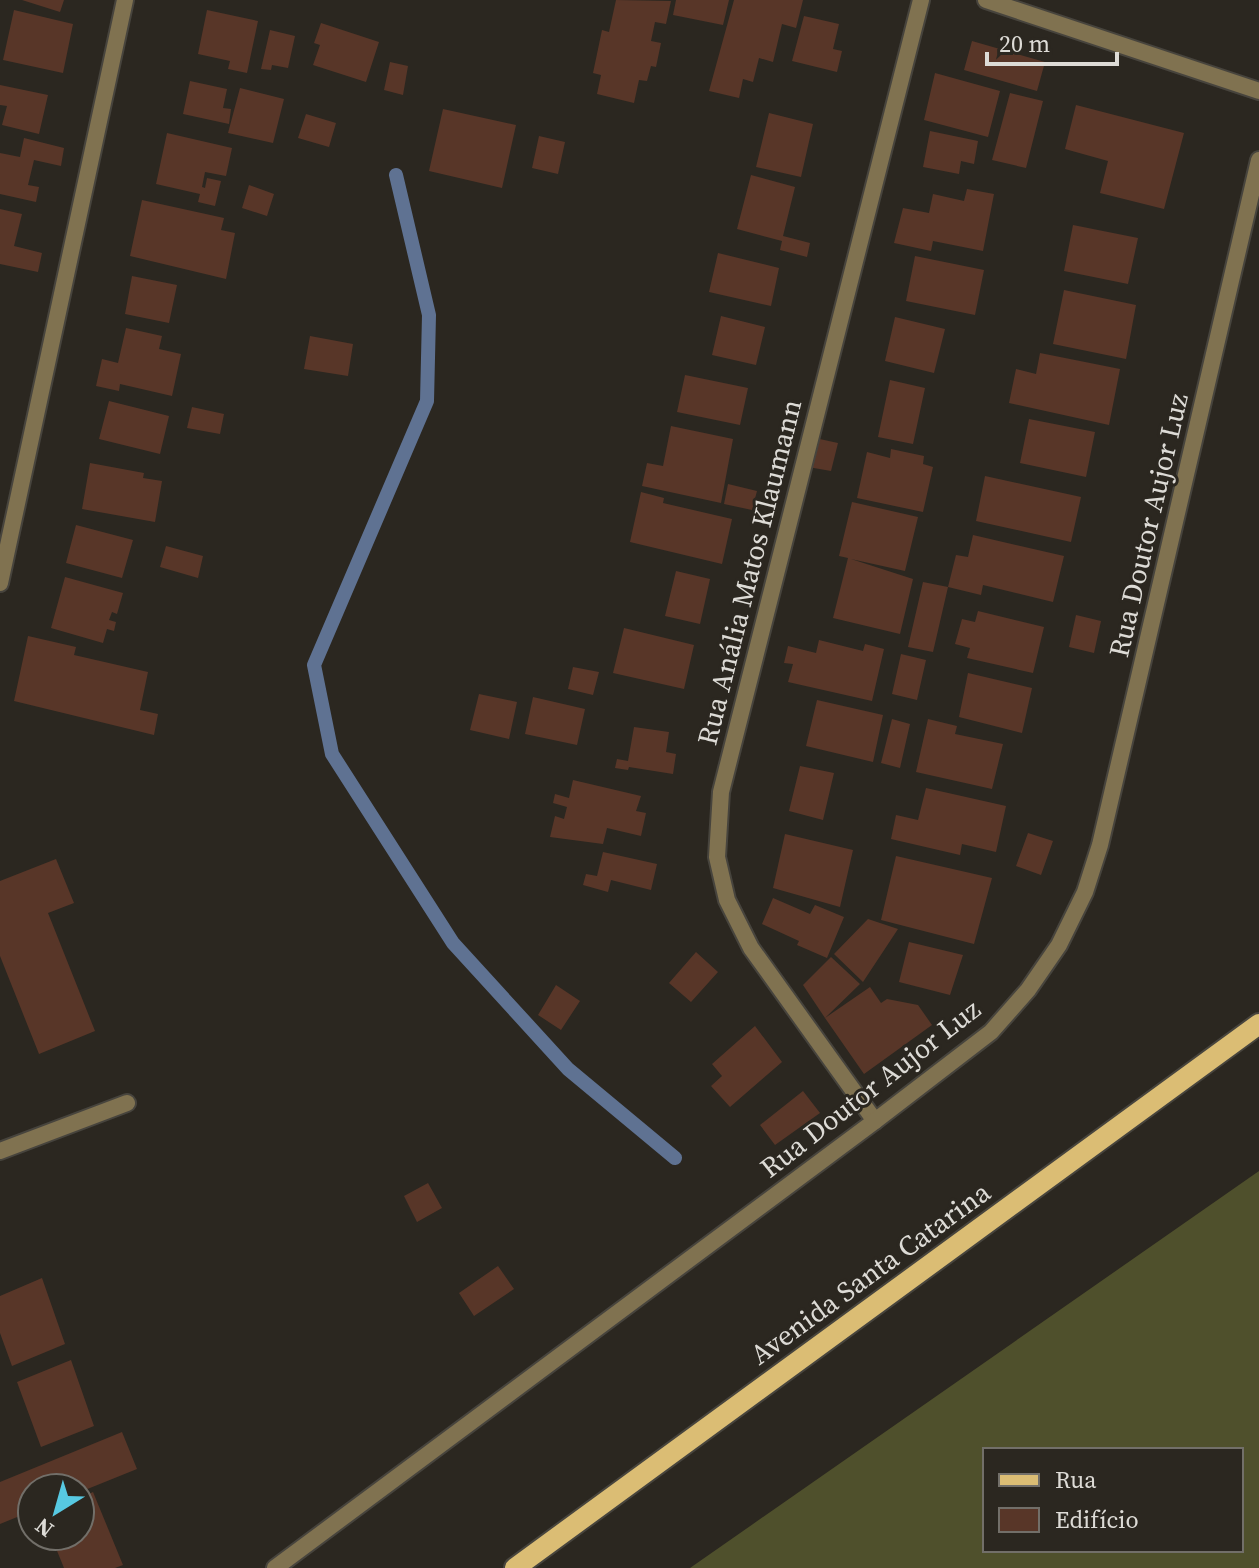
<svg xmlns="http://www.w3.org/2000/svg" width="1259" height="1568" font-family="'Source Serif 4',serif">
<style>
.forest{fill:#4f502c;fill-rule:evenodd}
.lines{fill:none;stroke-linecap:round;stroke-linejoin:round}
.stream{stroke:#5f7292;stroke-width:14}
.building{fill:#583628}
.minor-casing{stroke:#47443d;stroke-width:20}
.tertiary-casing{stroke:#47443d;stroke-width:20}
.primary-casing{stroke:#47443d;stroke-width:24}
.minor{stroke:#807250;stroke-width:16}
.tertiary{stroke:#807250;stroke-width:16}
.primary{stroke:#dbbd74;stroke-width:20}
.labels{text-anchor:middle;stroke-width:6;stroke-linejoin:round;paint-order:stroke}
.street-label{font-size:28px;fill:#dddbd6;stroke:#2b2720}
</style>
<rect width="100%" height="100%" fill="#2b2720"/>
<!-- forest -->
<path class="forest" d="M1259,1171V1568H690ZM985,1450H1241V1550H985Z"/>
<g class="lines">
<!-- stream -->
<path class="stream" d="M396,175L429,315L427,401L314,665L332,754L453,943L568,1069L675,1158"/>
</g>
<!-- building -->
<path class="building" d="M22,0H64L60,12Z
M616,0L671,1L666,24L655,22L651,41L661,43L656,67L651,66L647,81L639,80L634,103L597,94L601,75L593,73L602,30L609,32Z
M676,0H729L723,25L673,15Z
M734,0H803L796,28L782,24L773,62L759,58L753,82L743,79L739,98L709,91Z
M14,10L73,24L63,73L3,60Z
M207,10L258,21L247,73L228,69L230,61L198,54Z
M804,16L839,24L833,49L842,51L837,72L792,61Z
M321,23L379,42L366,82L313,65L320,45L314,43Z
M270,30L295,36L288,68L272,65L271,70L261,69Z
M972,41L1045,62L1037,91L964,70Z
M390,62L408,66L403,95L384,90Z
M935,73L1000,91L988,137L924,120Z
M190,81L227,89L223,108L231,109L229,124L183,114Z
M0,85L48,95L39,134L2,125L7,106L0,105Z
M240,88L284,99L273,143L228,133Z
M1010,93L1043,101L1026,168L992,160Z
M1076,105L1184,133L1164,209L1100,193L1108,161L1065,149Z
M443,109L516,125L502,188L429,171Z
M769,113L813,124L801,177L756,167Z
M306,114L336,123L329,147L298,138Z
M930,131L978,141L974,164L961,161L959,174L923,167Z
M167,133L232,148L226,176L205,172L202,187L205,188L207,178L221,181L215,206L198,202L200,194L156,184Z
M539,136L565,142L558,174L532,168Z
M24,138L64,148L61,166L34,160L28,185L39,187L36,202L0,194V153L20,157Z
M751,175L795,187L783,236L810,243L807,257L780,250L782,241L737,229Z
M249,185L274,194L267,216L242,208Z
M967,189L994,194L983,251L933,241L931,251L894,243L903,208L929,213L933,194L964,201Z
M142,200L224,218L221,230L235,233L226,279L130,256Z
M0,209L22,214L14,246L42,253L38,272L0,264Z
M1073,225L1138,238L1128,284L1064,271Z
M718,253L779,268L771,306L709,292Z
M915,256L984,270L975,315L906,301Z
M132,276L177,285L169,323L125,314Z
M1064,290L1136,305L1126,359L1053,344Z
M721,316L765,327L756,365L712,355Z
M895,317L945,329L934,373L885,361Z
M126,328L162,336L159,349L181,354L172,396L120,384L119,391L96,386L102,359L118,363Z
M310,336L353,344L348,376L304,369Z
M1040,353L1120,369L1109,425L1009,403L1016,369L1036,374Z
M685,375L748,388L740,425L677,412Z
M890,380L925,388L913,444L878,437Z
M109,401L169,416L160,454L99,439Z
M192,407L224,414L220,434L187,428Z
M1029,419L1095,432L1086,477L1020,463Z
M671,426L733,439L721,503L642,486L647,463L663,466Z
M815,438L838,443L831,471L808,467Z
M891,449L924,456L923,464L933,467L923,512L857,498L867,452L890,458Z
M90,463L144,473L143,478L162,481L155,522L82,509Z
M985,476L1081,497L1071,542L976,521Z
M728,484L757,491L752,510L724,504Z
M641,492L664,498L663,503L732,519L722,564L630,542Z
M852,502L918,517L905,571L851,559L913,579L900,634L833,618L848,558L839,556Z
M76,525L133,540L122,578L66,563Z
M973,535L1064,556L1053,602L983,585L981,595L948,587L956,555L968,557Z
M166,546L203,556L198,578L160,567Z
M676,571L710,579L700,624L665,616Z
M65,577L123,593L117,614L112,612L109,620L116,622L114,631L107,629L103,643L51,628Z
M923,582L948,587L933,652L908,647Z
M978,611L1044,627L1033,673L967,658L970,648L955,644L962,619L975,622Z
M1076,615L1101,621L1094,653L1069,647Z
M624,628L694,645L684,689L613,673Z
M28,636L76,647L74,655L148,672L140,710L158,714L154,735L14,701Z
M819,640L863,651L865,644L884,649L872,701L788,682L793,664L784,663L788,646L816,653Z
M901,654L926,660L917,700L892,694Z
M573,667L599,672L593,695L568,689Z
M968,673L1032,688L1022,733L959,717Z
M479,694L517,702L509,739L470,730Z
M533,697L585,709L577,745L525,734Z
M817,700L883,715L873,762L806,746Z
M892,719L910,724L900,768L881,763Z
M928,719L957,726L955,734L1003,744L992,789L916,772Z
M634,727L669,732L666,752L676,754L673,774L629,767L628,770L615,768L617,759L628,761Z
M800,766L834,773L823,820L789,811Z
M573,780L641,796L636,811L646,813L641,836L607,828L603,844L550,837L555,816L564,819L567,807L553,803L555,794L569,798Z
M926,788L1006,806L996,852L962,844L960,855L891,839L896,815L918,820Z
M1028,833L1053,841L1041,875L1016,866Z
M785,834L853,850L840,907L773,888Z
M603,852L657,864L651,890L611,880L608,892L583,885L586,874L597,876Z
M896,856L992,878L974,944L881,920Z
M56,859L74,903L48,913L95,1031L39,1054L0,956V881Z
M773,898L810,914L815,905L844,917L827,958L797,945L799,941L762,924Z
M868,919L898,929L863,982L834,954Z
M909,942L963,955L950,995L899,982Z
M696,952L718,972L691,1002L669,983Z
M831,957L860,984L825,1018L803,985Z
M556,985L580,1001L561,1030L538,1015Z
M870,987L881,1003L887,999L918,1005L932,1025L864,1074L825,1018Z
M755,1026L782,1062L730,1107L711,1086L722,1076L712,1064Z
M803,1091L820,1113L775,1145L760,1125Z
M428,1183L442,1208L417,1222L404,1196Z
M498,1266L514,1289L474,1316L459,1293Z
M42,1278L65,1344L12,1366L0,1333V1296Z
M71,1360L94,1426L41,1447L17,1382Z
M122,1432L137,1469L80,1492V1488H32V1511L0,1524V1482Z
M93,1492L123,1565L115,1568H64L51,1536H80V1498Z"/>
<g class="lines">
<!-- minor casing -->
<g class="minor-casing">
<path id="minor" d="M986,0L1259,91
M0,583L125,0
M875,1121L751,948L727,900L717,857L721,792L921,0
M0,1151L127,1103"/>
</g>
<!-- tertiary casing -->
<g class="tertiary-casing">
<path id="tertiary" d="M275,1568L875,1121L991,1032L1028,990L1059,945L1085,892L1100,845L1259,160"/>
</g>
<!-- primary casing -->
<g class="primary-casing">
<path id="primary" d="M515,1568L1259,1024"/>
</g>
<!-- minor -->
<use href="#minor" class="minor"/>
<!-- tertiary -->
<use href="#tertiary" class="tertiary"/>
<!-- primary -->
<use href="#primary" class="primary"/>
</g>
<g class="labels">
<!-- street labels -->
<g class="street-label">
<text transform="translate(1148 525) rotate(-77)" y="10">Rua Doutor Aujor Luz</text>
<text transform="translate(749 572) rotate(-76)" y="10">Rua Anália Matos Klaumann</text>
<text transform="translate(870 1088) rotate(-38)" y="10">Rua Doutor Aujor Luz</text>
<text transform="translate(870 1273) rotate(-36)" y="10">Avenida Santa Catarina</text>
</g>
</g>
<!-- legend -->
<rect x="983" y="1448" width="260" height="104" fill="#2b2720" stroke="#726f69" stroke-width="2"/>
<rect x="999" y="1474" width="40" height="12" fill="#dbbd74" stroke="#726f69" stroke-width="2"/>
<text x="1055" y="1488" font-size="24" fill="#dddbd6">Rua</text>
<rect x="999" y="1508" width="40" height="24" fill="#583628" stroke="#726f69" stroke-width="2"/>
<text x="1055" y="1528" font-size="24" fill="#dddbd6">Edifício</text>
<!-- north arrow -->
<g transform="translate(56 1512) rotate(217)"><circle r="38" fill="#2b2720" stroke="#726f69" stroke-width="2"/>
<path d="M0-6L14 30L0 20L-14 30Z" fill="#57c9e2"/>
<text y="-12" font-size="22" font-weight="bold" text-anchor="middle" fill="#dddbd6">N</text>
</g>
<!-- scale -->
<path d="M987 52v12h130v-12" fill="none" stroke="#dddbd6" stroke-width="4"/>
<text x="999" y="52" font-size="24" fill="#dddbd6" stroke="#2b2720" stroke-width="6" paint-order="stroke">20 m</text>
</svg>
